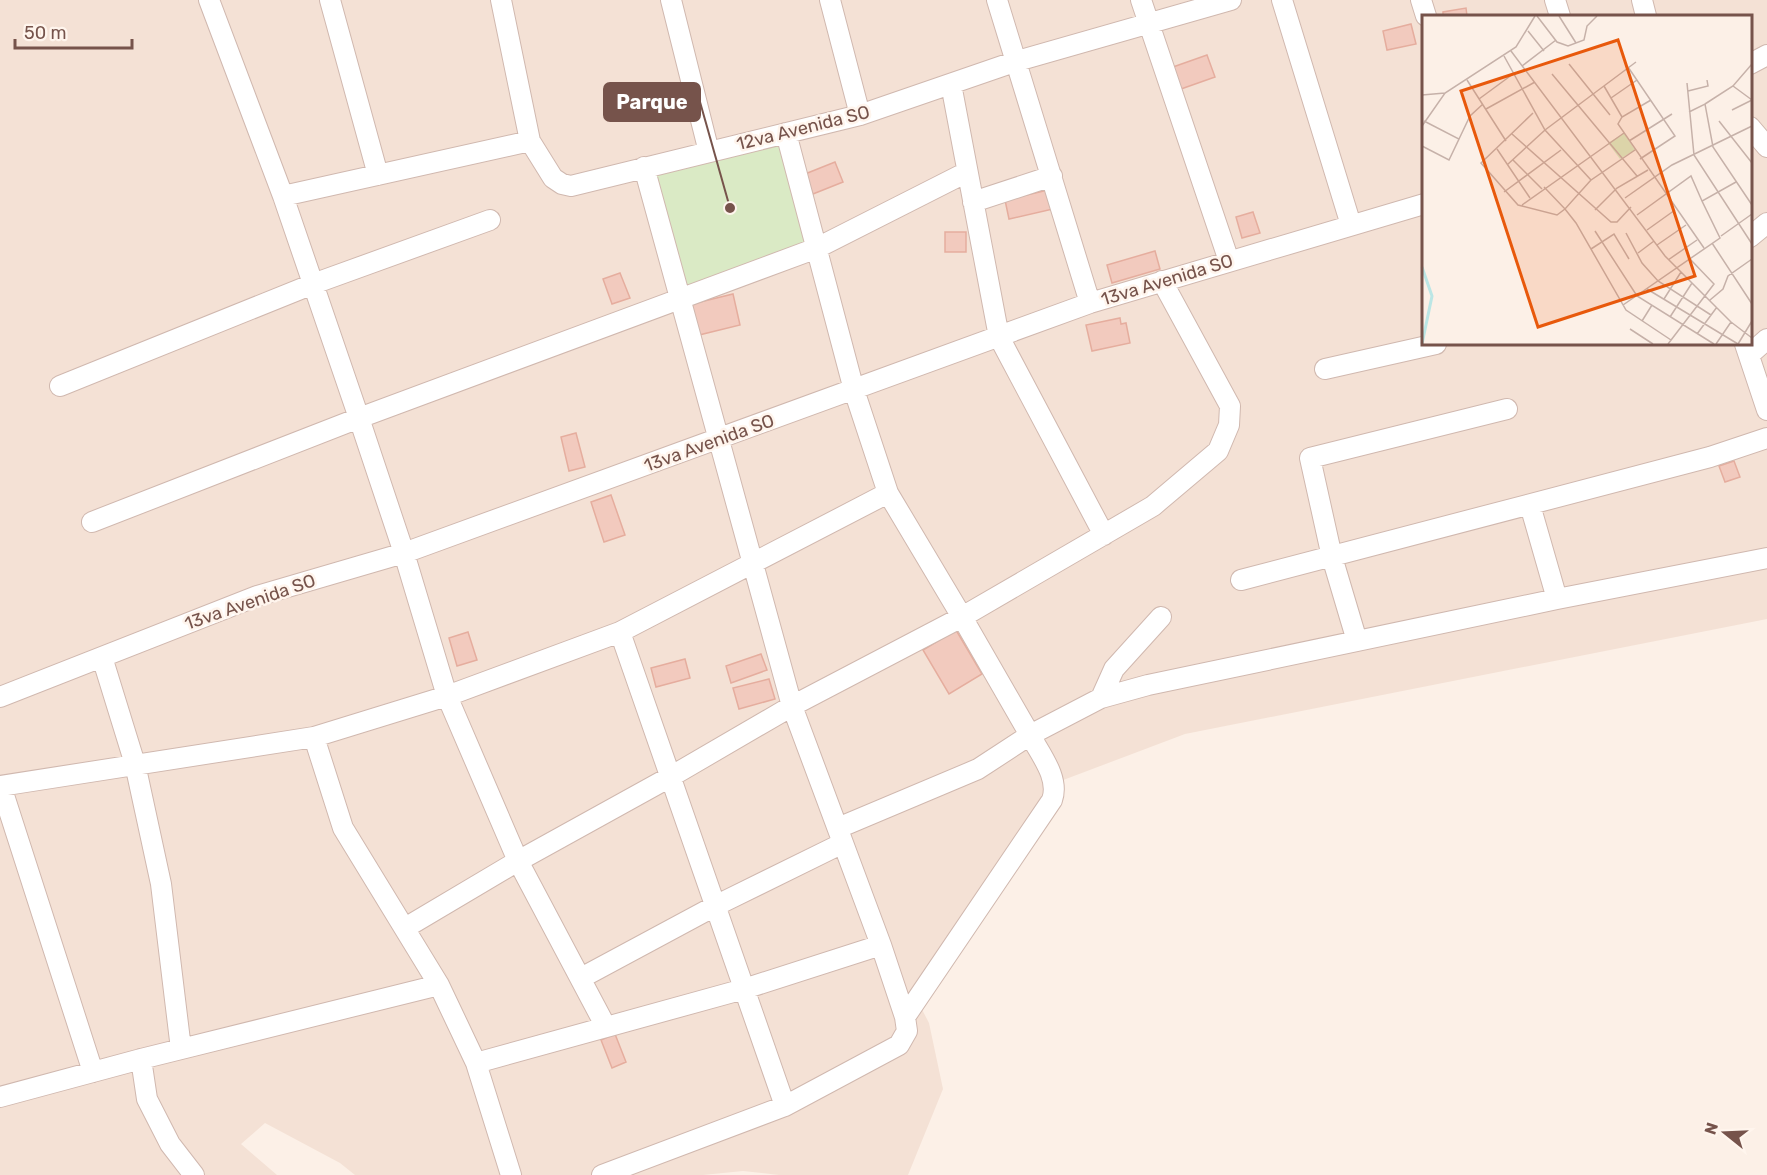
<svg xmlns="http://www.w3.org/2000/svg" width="1767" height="1175" font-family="Rubik,sans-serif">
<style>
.residential{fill:#f4e1d5;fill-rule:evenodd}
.green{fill:#daeac5}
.building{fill:#f2cabe;stroke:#e5ad9e;stroke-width:1.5}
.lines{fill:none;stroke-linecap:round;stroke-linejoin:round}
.street-casing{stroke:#d0b8af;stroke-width:22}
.street{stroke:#fff;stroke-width:20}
.labels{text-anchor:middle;stroke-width:5;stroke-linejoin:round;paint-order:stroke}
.street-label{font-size:18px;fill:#76534b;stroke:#fff5ed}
.inset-river{fill:none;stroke:#bbe6e5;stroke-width:3}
.inset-road{fill:none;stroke:#c6b1a9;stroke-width:1.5}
.view{fill:#e8590c;fill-opacity:0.15;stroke:#e8590c;stroke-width:3}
.inset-edge{fill:none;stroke:#76534b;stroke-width:3}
.leader{fill:none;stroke:#76534b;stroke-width:2}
.callout-dot{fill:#76534b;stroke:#fff5ed;stroke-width:2}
.callout{fill:#76534b;stroke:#76534b;stroke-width:2}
.callout-label{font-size:20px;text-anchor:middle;font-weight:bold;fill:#fff}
</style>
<rect width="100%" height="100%" fill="#fcf0e7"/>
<!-- residential -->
<path class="residential" d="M0,0H1767V619L1185,734L1058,782L914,994L929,1023L943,1089L908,1175H779L743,1171L703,1175H355L340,1163L265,1123L241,1144L277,1175H0ZM1424,16H1750V344H1424Z"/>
<!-- green -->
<path class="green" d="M786,133L817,248L680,298L644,167Z"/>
<!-- building -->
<path class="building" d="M1466,8L1467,16H1443V12Z
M1411,24L1416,44L1387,50L1383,31Z
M1207,55L1215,77L1181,89L1173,67Z
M835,162L843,182L813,194L805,174Z
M1048,190L1053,209L1009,219L1005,200Z
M1253,212L1260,233L1242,238L1236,217Z
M945,232H966V252H945Z
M1155,251L1160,269L1112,283L1107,265Z
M620,273L630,298L612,304L603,279Z
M733,294L740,325L699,335L692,304Z
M1120,318L1121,324L1126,323L1130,343L1092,351L1086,325Z
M576,433L585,467L569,471L561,437Z
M1734,461L1740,477L1725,482L1719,466Z
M611,495L625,535L604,542L591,502Z
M956,630L982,674L949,694L923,650Z
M468,632L477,660L457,666L449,638Z
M761,654L767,670L731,683L726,666Z
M685,659L690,678L656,687L651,668Z
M769,679L775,699L739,709L733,688Z
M615,1034L626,1062L612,1068L601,1040Z"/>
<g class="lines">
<!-- street casing -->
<g class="street-casing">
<path id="street" d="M209,0L283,196L359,418L404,553L447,696L518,861L606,1027
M330,0L378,175
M501,0L530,141L553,178L562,184L571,186L860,115L1014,62L1231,0
M671,0L709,152
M830,0L860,115
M997,0L1090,303
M1141,0L1229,261
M1282,0L1351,225
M1421,0L1426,16
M1555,0L1560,16
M1642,0L1646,16
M1750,64L1767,55
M951,84L999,337L1104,535
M1750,127L1767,147
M283,196L530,141
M973,202L1052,176
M1750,237L1767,223
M1745,344L1767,410
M1749,355L1767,339
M1325,369L1436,344
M60,386L313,284L490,220
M1530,505L1557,599
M92,522L359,418L817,248L967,172
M1241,580L1710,457L1767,438
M620,632L785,1106
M1357,641L1332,557L1310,458L1507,409
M102,657L135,764L161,884L181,1049
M0,697L257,596L404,553L1090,303L1424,204
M1101,698L1114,669L1161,617
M314,737L343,828L439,985L476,1063L511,1175
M0,786L314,737L447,696L620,632L888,493L854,390L786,133
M1,786L93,1072
M838,828L978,769L1030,735L962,617L888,493
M405,928L518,861L670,777L792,706L962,617L1153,506L1218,451L1229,425L1230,406L1162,281
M581,978L715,906L843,843
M905,1017L1052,800C1060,778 1040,754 1030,735L1101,698L1148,685L1557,599L1767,558
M141,1059L147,1099L170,1144L194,1175
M476,1063L744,989L881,945
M0,1097L141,1059L439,985
M602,1175L785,1106L899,1045L907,1031L905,1017L881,945L792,706L644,167"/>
</g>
<!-- street -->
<use href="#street" class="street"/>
</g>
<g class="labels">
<!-- street labels -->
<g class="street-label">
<text transform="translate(803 128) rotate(-14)" y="6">12va Avenida SO</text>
<text transform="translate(1167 280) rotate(-17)" y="6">13va Avenida SO</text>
<text transform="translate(709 443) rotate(-20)" y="6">13va Avenida SO</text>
<text transform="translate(250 602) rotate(-19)" y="6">13va Avenida SO</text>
</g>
</g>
<!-- overview -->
<g transform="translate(1422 15)">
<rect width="330" height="330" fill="#fcf0e7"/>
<path d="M202,118L213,135L198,144L186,128Z" fill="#daeac5"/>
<path class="inset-river" d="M0,252L10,281L0,329"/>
<path class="inset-road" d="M115,1L135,27L146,31L162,25L165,11L175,1M137,1L154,28M106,16L122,36M89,36L243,241L309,307L330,323M82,41L123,115L169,165L213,135M147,49L188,100M100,51L134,25M206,52L253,121L218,144M130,59L215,161M45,65L84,126M265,68L272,140L330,229M182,71L200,102M311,71L330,85M266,76L286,71L285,65M0,80L23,78M189,83L215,65M57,84L91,59M229,85L200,102L196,109L282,233M283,89L311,71L330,49M64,94L113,67M310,95L330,85M267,97L283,89L291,132L330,190M111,98L59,148L96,190L135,200L143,194L154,208L204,295L249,325M297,106L330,148M0,111L23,78L94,32L113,1M90,119L189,207H195L209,192M37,124L48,101L61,89M207,126L250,99M0,131L27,145L37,124L2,106M75,134L108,183M91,145L120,174M85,150L123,115L214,47M122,172L143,194L169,165M82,177L139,135M203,183L250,150L330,111M100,190L202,118M173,195L195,173L226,155M215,200L269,161L280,186M225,215L253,195M173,216L215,281L292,329M204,218L220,248L236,266L289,300M299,221L330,199M290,228L330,289M235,230L264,210M169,234L192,219L207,244M216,238L232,226M246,245L275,225M225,274L316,329M242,284L259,257M288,285L301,274L306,261L330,244M201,290L298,223L280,186L314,167M248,302L270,268M220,306L230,290M208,314L231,329M275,319L295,292M246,329L292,269L268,244M294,329L309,307M316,329L330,306"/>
<path class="view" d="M196,25L273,261L116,312L39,76Z"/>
<rect width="330" height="330" class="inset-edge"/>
</g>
<!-- callouts -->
<path class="leader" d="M730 208L700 102"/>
<circle class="callout-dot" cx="730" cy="208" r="6"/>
<rect class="callout" x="604" y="83" width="96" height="38" rx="6"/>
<g class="callout-label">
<text x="652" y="109">Parque</text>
</g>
<!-- north arrow -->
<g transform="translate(1725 1133) rotate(288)" stroke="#fff5ed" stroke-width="4.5" paint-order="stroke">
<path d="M0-4.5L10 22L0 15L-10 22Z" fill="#76534b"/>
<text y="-9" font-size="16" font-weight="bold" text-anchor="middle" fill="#76534b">N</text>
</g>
<!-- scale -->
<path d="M15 39v9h117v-9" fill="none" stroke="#76534b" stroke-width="3"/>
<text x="24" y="39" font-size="18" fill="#76534b" stroke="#fff5ed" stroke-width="4.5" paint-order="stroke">50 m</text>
</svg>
